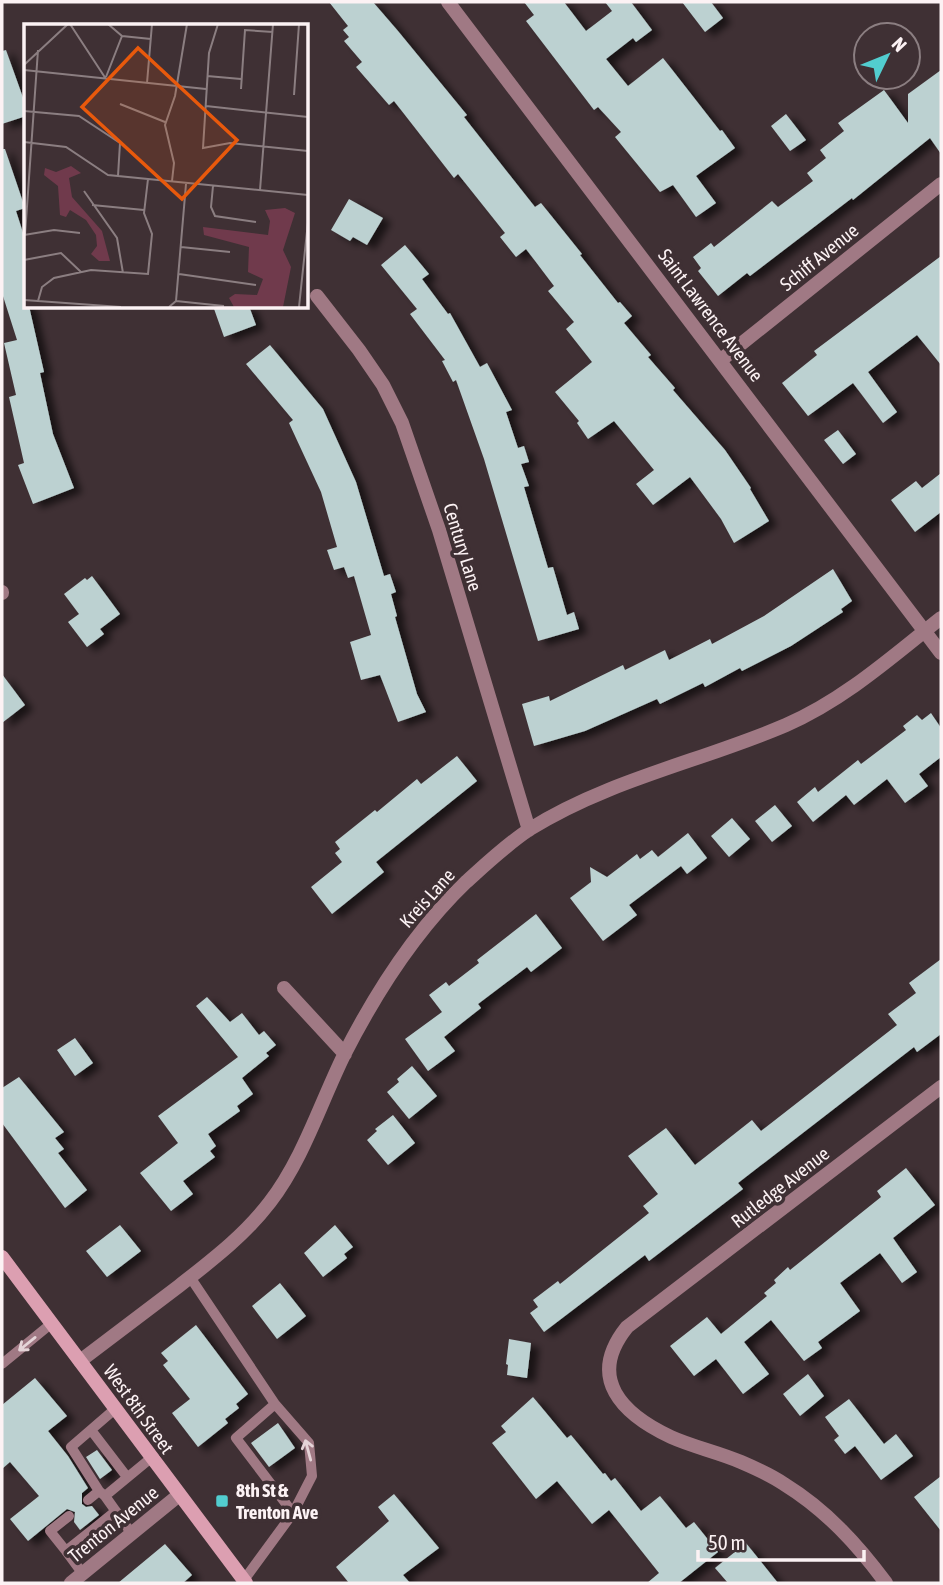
<svg xmlns="http://www.w3.org/2000/svg" width="943" height="1585" font-family="'Asap Condensed',sans-serif">
<style>
.building{fill:#bcd1d1;filter:url(#shadow)}
.lines{fill:none;stroke-linecap:round;stroke-linejoin:round}
.lane{stroke:#a07984;stroke-width:10}
.street{stroke:#a07984;stroke-width:14}
.secondary{stroke:#dc9fb1;stroke-width:14}
.oneway{stroke:#e5d4d8}
.poi-dot{fill:#52cdcf;stroke:#3f3034;stroke-width:2.5}
.labels{text-anchor:middle;stroke-width:7;stroke-linejoin:round;paint-order:stroke}
.street-label{font-size:19px;fill:#fcf2f4;stroke:#3f3034}
.poi-label{font-size:19px;font-weight:bold;fill:#fcf2f4;stroke:#3f3034;text-anchor:start}
.inset-road{fill:none;stroke:#8b7e81;stroke-width:2}
.view{fill:#e8590c;fill-opacity:0.15;stroke:#e8590c;stroke-width:3.5}
.inset-edge{fill:none;stroke:#fcf2f4;stroke-width:3.5}
</style>
<defs>
<filter id="shadow"><feDropShadow dx="8" dy="4.5" stdDeviation="3.5" flood-color="#0009"/></filter>
</defs>
<rect width="100%" height="100%" fill="#3f3034"/>
<!-- building -->
<path class="building" d="M329,2H373L398,31L467,115L464,117L535,207L541,203L582,254L580,255L618,303L620,302L632,316L624,323L651,355L648,357L675,388L673,390L725,450L751,488L750,489L769,521L734,543L721,519L690,477L653,505L636,484L654,470L614,421L588,439L577,423L579,421L555,392L592,362L566,329L574,322L548,291L554,286L526,249L516,257L500,237L505,233L458,174L454,178L394,101L389,105L356,67L362,62L344,41L349,37L343,30L348,26Z
M524,2H564L586,31L612,11L605,2H631L652,30L636,42L633,38L606,59L628,86L663,58L720,131L722,130L735,148L696,176L716,203L696,217L673,185L660,192L615,137L621,132L598,107L594,110L526,21L534,15Z
M682,2H711L723,18L705,32Z
M6,50L26,106V116L2,124V51Z
M941,70V154L930,138L853,200L852,198L750,276L747,273L718,296L698,271L701,268L693,257L711,243L714,247L772,201L778,207L813,181L807,173L826,158L820,150L844,131L838,123L884,90L908,123V94Z
M786,114L806,140L790,151L771,126Z
M2,149H5L25,208L16,211L26,242V306H29L44,372L40,373L53,434L74,488L33,504L18,465L24,463L9,397L16,395L4,343L17,340L2,293Z
M349,199L383,218L367,245L353,237L350,241L331,230Z
M405,245L429,274L422,279L448,314L450,313L480,367L487,363L512,410L506,412L518,448L524,446L529,462L521,464L529,486L524,487L548,568L553,567L567,615L574,612L579,629L538,641L484,459L456,380L453,382L442,361L445,360L410,314L417,309L381,265Z
M941,256V365L917,335L868,372L897,412L883,423L853,383L808,416L782,383L817,355L814,351Z
M213,306H249L256,325L224,337Z
M270,345L323,409L356,482L384,576L390,574L396,592L391,594L397,616L395,617L417,694L426,712L398,722L380,675L361,680L350,642L371,635L354,576L348,578L344,567L334,570L327,550L337,547L321,492L289,423L293,420L246,364Z
M838,430L856,454L843,464L824,440Z
M941,473V512L915,532L891,500L916,481L922,488Z
M833,569L852,601L841,609L843,612L791,646L742,671L740,668L705,687L703,683L660,704L657,699L585,731L534,746L522,704L549,696L550,701L623,665L625,670L665,650L669,660L710,639L712,644L764,616Z
M92,576L120,614L100,629L104,634L87,647L68,622L79,614L64,594L85,578L87,580Z
M2,674L25,705L2,723Z
M931,713L941,728V757L919,774L928,786L905,803L887,779L854,805L846,795L813,822L797,802L815,787L818,792L858,760L861,764L906,730L903,726L917,715L922,720Z
M457,756L477,781L376,862L384,872L332,914L311,887L342,862L335,853L340,849L335,842L375,810L377,812L417,779L421,784Z
M775,805L792,826L772,842L755,821Z
M732,818L750,839L729,857L711,836Z
M688,833L707,858L687,874L681,866L629,905L637,915L603,941L570,898L591,882L590,867L607,877L637,854L640,859L652,850L658,857Z
M536,914L562,948L531,972L527,967L478,1004L481,1008L444,1037L455,1051L428,1071L405,1039L442,1012L429,995L446,982L449,986L479,963L477,960Z
M941,959V1034L917,1052L914,1047L738,1183L743,1189L649,1261L645,1255L544,1332L530,1313L538,1307L533,1300L558,1281L560,1284L649,1213L643,1206L658,1194L628,1156L666,1128L695,1165L752,1120L761,1131L897,1025L888,1014L916,993L909,983Z
M207,997L230,1022L242,1013L259,1035L264,1031L276,1045L266,1053L269,1056L242,1078L253,1094L237,1106L240,1111L208,1134L216,1146L210,1151L215,1157L183,1181L193,1194L171,1211L140,1173L178,1143L158,1116L238,1057L196,1006Z
M75,1038L93,1063L75,1076L57,1050Z
M412,1066L437,1096L409,1119L387,1092L399,1082L397,1079Z
M19,1077L64,1132L55,1138L64,1149L58,1153L87,1190L65,1208L2,1123V1088Z
M393,1115L415,1143L388,1165L367,1140L377,1131L375,1129Z
M906,1168L935,1205L893,1238L917,1272L902,1283L880,1253L840,1283L860,1311L818,1342L822,1348L804,1361L771,1320L744,1342L769,1374L743,1394L716,1359L694,1376L670,1346L707,1317L721,1334L767,1296L764,1293L776,1283L774,1280L788,1267L790,1270L881,1197L877,1191Z
M120,1225L141,1251L107,1277L86,1251Z
M335,1225L353,1247L344,1254L347,1258L323,1277L304,1253Z
M280,1283L306,1316L277,1339L252,1306Z
M196,1325L248,1394L236,1404L239,1408L225,1419L228,1423L198,1447L172,1413L190,1399L163,1365L168,1361L161,1353Z
M509,1339L531,1343L527,1378L507,1375L508,1365L506,1364Z
M808,1374L824,1396L800,1416L783,1394Z
M35,1378L67,1416L48,1431L68,1456L88,1488L82,1493V1504L86,1507L92,1506L99,1515L80,1530L74,1522L75,1512L67,1509L28,1541L10,1519L39,1496L10,1462L2,1469V1405Z
M533,1397L567,1438L571,1435L603,1474L605,1473L611,1481L615,1478L641,1511L660,1496L686,1528L694,1522L718,1552L679,1583H647L659,1573L609,1510L592,1524L557,1481L536,1499L492,1443L506,1432L501,1426Z
M849,1399L884,1444L896,1434L913,1456L881,1480L855,1446L845,1454L834,1440L839,1436L825,1417Z
M278,1423L295,1448L269,1467L251,1443Z
M97,1450L112,1470L100,1479L86,1457Z
M941,1476V1531L914,1497Z
M394,1494L439,1548L403,1575L410,1583H349L336,1567L389,1521L378,1507Z
M746,1543L778,1583H728L715,1568Z
M165,1544L192,1575L183,1583H118Z"/>
<g class="lines">
<!-- lane -->
<path class="lane" d="M190,1277L275,1404
M2,1364L52,1323
M91,1430L127,1477
M105,1496L99,1491L71,1447L115,1409
M88,1500L99,1491
M132,1534L105,1496L151,1458
M66,1551L50,1531L69,1516
M83,1574L66,1551L116,1511
M244,1580L293,1513L312,1476L309,1443L275,1404L236,1438L293,1513"/>
<!-- street -->
<path class="street" d="M448,2L941,653
M317,296L359,350L383,385L402,423L439,530L529,830
M721,360L941,184
M2,593V592
M284,988L345,1054
M80,1361C113,1336 146,1311 179,1286C212,1260 244,1236 270,1202C303,1159 320,1104 344,1055C376,992 415,931 466,882C486,864 507,844 530,829C608,780 702,761 786,725C844,700 893,656 941,618
M71,1583L179,1495
M886,1583C857,1544 826,1510 784,1484C771,1475 755,1468 741,1462C718,1452 693,1447 671,1437C622,1414 586,1378 627,1327L941,1087"/>
<!-- secondary -->
<path class="secondary" d="M2,1257L246,1583"/>
</g>
<!-- one-way arrows -->
<defs><path id="oneway-shaft" d="M-6 0H5M1.5-3L5.5 0L1.5 3" fill="none" stroke-width="1.6" stroke-linecap="round" stroke-linejoin="round" transform="scale(1.75)"/></defs>
<g class="oneway">
<use href="#oneway-shaft" transform="translate(27 1344) rotate(141)"/>
<use href="#oneway-shaft" transform="translate(308 1450) rotate(-105)"/>
</g>
<!-- markers -->
<rect class="poi-dot" x="215" y="1494" width="14" height="14" rx="3.5"/>
<g class="labels">
<!-- street labels -->
<g class="street-label">
<text transform="translate(819 257) rotate(-39)" y="7">Schiff Avenue</text>
<text transform="translate(711 315) rotate(53)" y="7">Saint Lawrence Avenue</text>
<text transform="translate(463 547) rotate(73)" y="7">Century Lane</text>
<text transform="translate(427 898) rotate(-48)" y="7">Kreis Lane</text>
<text transform="translate(780 1187) rotate(-38)" y="7">Rutledge Avenue</text>
<text transform="translate(139 1409) rotate(54)" y="7">West 8th Street</text>
<text transform="translate(113 1524) rotate(-39)" y="7">Trenton Avenue</text>
</g>
<!-- poi labels -->
<g class="poi-label">
<text x="236" y="1497">8th St &amp;<tspan x="236" dy="22">Trenton Ave</tspan></text>
</g>
</g>
<!-- overview -->
<g transform="translate(24 24)">
<rect width="284" height="284" fill="#3f3034"/>
<path d="M47,142L57,149L45,154L48,173L78,207L86,237H75L67,230L73,222L72,211L62,196L46,186L42,193L36,191L34,162L20,151L21,144L32,148ZM261,184L271,189L259,226L267,243L259,283H210L205,274L211,270L233,271L239,255L224,248L225,223L180,211L179,203L244,211L246,197L241,186Z" fill="#703a4c"/>
<path class="inset-road" d="M46,0L82,55M84,0L98,12L127,15M194,0L185,29L179,124L206,119L284,127M0,41L44,0M0,46L182,65M183,52L217,55M82,53L98,12M123,59L128,0M217,65L221,6L249,8M270,71L275,0M96,80L141,98M182,82L284,93M0,87L55,92L96,119M0,118L42,123L84,151L284,171M94,152L96,119M148,157L150,139L141,101L151,72L163,0M189,162L187,183L191,192L232,198M236,166L249,0M60,167L93,214L99,249M68,181L120,186M0,211L30,206L56,209M1,211L14,26M157,223L206,228M0,236L37,229L57,248M155,250L232,261M0,276L97,283M14,277L18,263L30,254L67,246L124,250L128,210L120,189L124,155M152,277L200,282M145,283L152,277L162,160M275,283L284,198"/>
<path class="view" d="M114,24L213,116L158,175L58,83Z"/>
<rect width="284" height="284" class="inset-edge"/>
</g>
<!-- border -->
<rect width="943" height="1585" fill="none" stroke="#fcf2f4" stroke-width="7"/>
<!-- north arrow -->
<g transform="translate(887 56) rotate(47)"><circle r="33" fill="#3f3034" stroke="#8b7e81" stroke-width="2"/>
<path d="M0-5L12 26L0 18L-12 26Z" fill="#52cdcf"/>
<text y="-10" font-size="19" font-weight="bold" text-anchor="middle" fill="#fcf2f4">N</text>
</g>
<!-- scale -->
<path d="M698 1550v10h166v-10" fill="none" stroke="#fcf2f4" stroke-width="3.5"/>
<text x="708" y="1550" font-size="21" fill="#fcf2f4" stroke="#3f3034" stroke-width="5" paint-order="stroke">50 m</text>
</svg>
